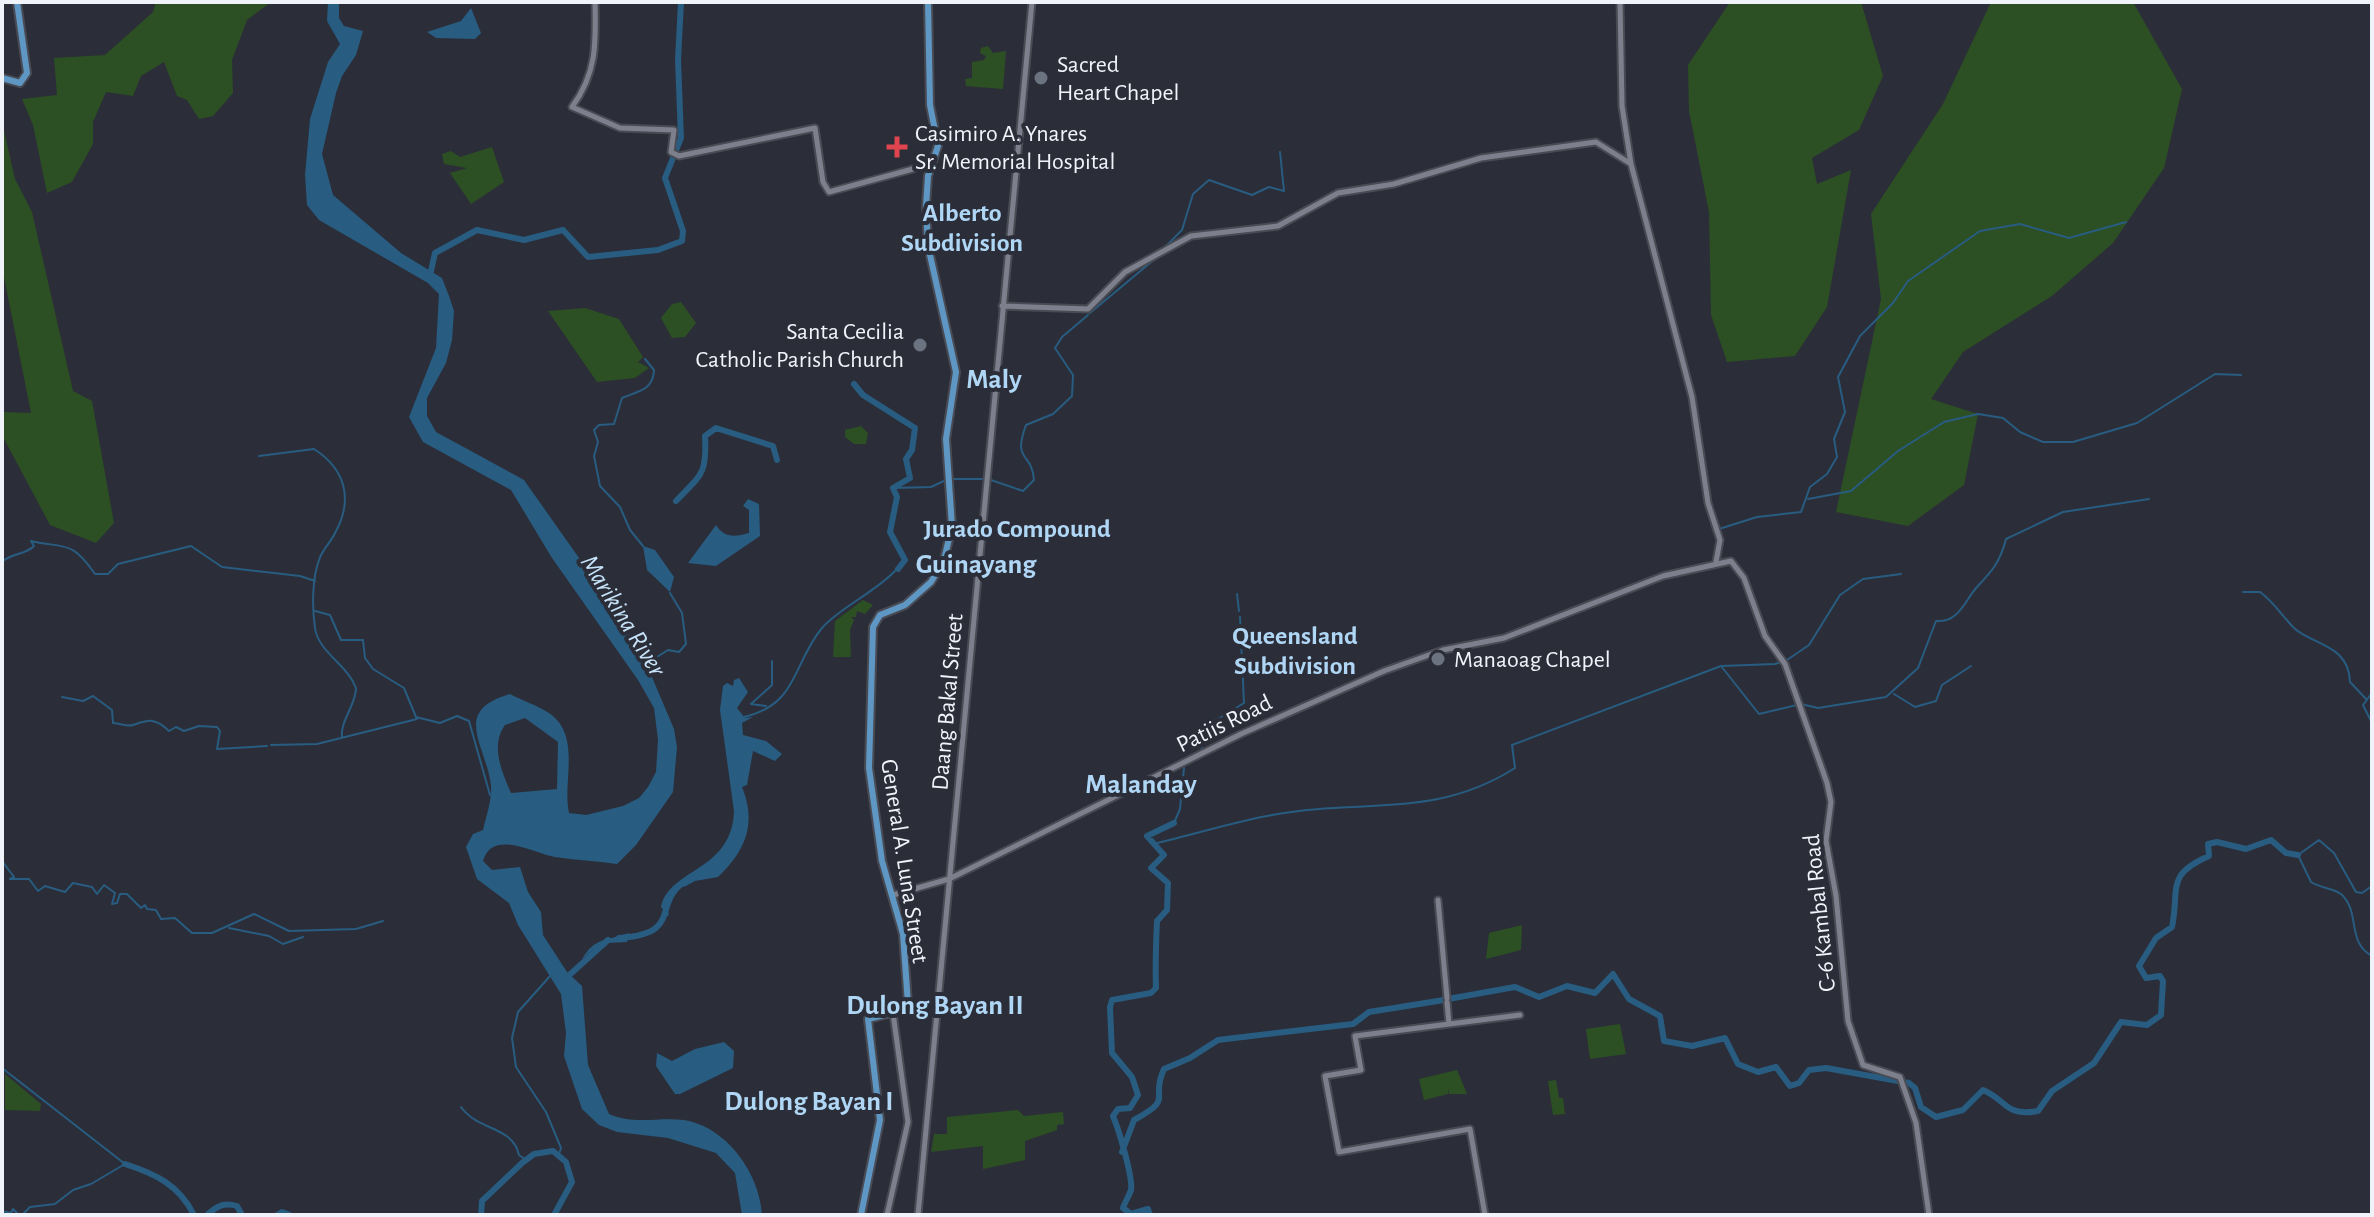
<svg xmlns="http://www.w3.org/2000/svg" width="2374" height="1217" font-family="'Alegreya Sans',sans-serif">
<style>
.green{fill:#2d4f24}
.water{fill:#285c81;fill-rule:evenodd}
.lines{fill:none;stroke-linecap:round;stroke-linejoin:round}
.stream{stroke:#285c81;stroke-width:2}
.river{stroke:#285c81;stroke-width:6}
.secondary-casing{stroke:#494b54;stroke-width:9}
.primary-casing{stroke:#494b54;stroke-width:10}
.secondary{stroke:#7d808c;stroke-width:5}
.primary{stroke:#5e97c4;stroke-width:6}
.worship-dot{fill:#6b7280;stroke:#2b2e38;stroke-width:3}
.health-dot{fill:#e0444e;stroke:#2b2e38;stroke-width:3}
.labels{text-anchor:middle;stroke-width:8;stroke-linejoin:round;paint-order:stroke}
.poi-label{font-size:24px;fill:#f1f3fa;stroke:#2b2e38;text-anchor:start}
.street-label{font-size:24px;fill:#f1f3fa;stroke:#2b2e38}
.neighbourhood-label{font-size:26px;font-weight:bold;fill:#afd6f5;stroke:#2b2e38}
.water-label{font-size:26px;font-style:italic;fill:#c6e3fa;stroke:#2b2e38}
.quarter-label{font-size:28px;font-weight:bold;fill:#afd6f5;stroke:#2b2e38}
</style>
<rect width="100%" height="100%" fill="#2b2e38"/>
<!-- green -->
<path class="green" d="M156,2H271L247,20L232,60L233,93L213,116L199,119L187,100L177,96L164,62L141,76L133,96L106,92L93,122V144L72,182L47,193L33,125L22,99L57,95L54,58L105,55L153,12Z
M1730,2H1861L1883,76L1859,130L1812,158L1817,184L1851,170L1827,307L1795,356L1727,362L1711,315L1709,212L1689,111L1688,65Z
M1991,2H2133L2182,89L2164,168L2113,243L2052,296L1963,352L1931,399L1978,414L1964,485L1908,526L1836,512L1881,299L1871,214L1943,104Z
M988,46L993,53L1006,51L1003,89L966,86L965,79L972,78V62L984,60L986,56L980,53L981,48Z
M2,122L15,179L32,212L73,391L92,401L114,523L96,543L50,525L2,435V412L31,413L2,267Z
M492,147L504,182L471,204L450,173L467,168L444,164L442,154L451,151L460,157Z
M681,302L696,323L685,337L672,338L661,318L672,304Z
M585,308L619,319L643,357L638,362L649,368L635,378L597,382L548,311Z
M861,426L868,433L866,444H854L845,437V430Z
M863,600L873,605L865,614L857,611L856,617H851L854,620L850,630L851,657H833L835,621Z
M1522,925L1521,950L1486,959L1489,933Z
M1620,1024L1626,1054L1590,1059L1586,1029Z
M1457,1070L1467,1094H1449L1448,1088V1094L1424,1100L1419,1079Z
M5,1074L41,1104L40,1111L5,1110Z
M1556,1080L1559,1098H1563L1565,1114L1553,1115L1548,1081Z
M1018,1110L1024,1116L1063,1112L1064,1124L1057,1125V1130L1025,1141V1160L983,1169V1146L931,1152L934,1134H947V1117Z"/>
<!-- water -->
<path class="water" d="M328,2H339V18L344,26L363,31L356,55L342,76L336,93L322,154L333,195L401,253L442,278L449,296L454,311L452,340L446,363L427,398V416L436,432L524,480L620,616L646,663L674,729L677,747L673,792L636,845L617,864C596,861 575,860 555,857C535,854 492,828 483,861L492,870L520,867L528,892L541,912L543,935L567,972L582,986L588,1065L609,1114C633,1125 658,1117 684,1120C727,1127 760,1174 762,1215H742L735,1173L716,1153L668,1138L617,1132L599,1125L582,1109L564,1056L566,1033L561,994L518,925L509,903L477,879L466,847L473,834L483,830C486,817 492,800 491,786C487,746 450,711 510,694C523,701 537,705 549,713C582,736 562,781 569,813L586,815L623,806L639,798L648,787L656,772L658,740L654,708L638,680L552,558L511,490L423,442L409,417L436,348L439,294L428,283L319,220L307,205L305,175L310,119L328,62L340,44L327,21ZM525,718L558,742L557,789L511,793C502,772 490,746 505,725Z
M471,8L481,33L475,39L436,38L427,32L461,21Z
M748,499L759,504L760,536L716,566L688,563L716,525C724,538 735,537 749,533V510L743,506Z
M643,546L655,550L674,577L670,592L647,570Z
M739,678L748,692L737,708L745,718L753,717L742,723L743,735L766,741L782,754L775,761L753,751L747,785L742,787C758,826 743,853 718,877L695,881L684,887L680,884L678,891L670,894L666,905L669,915L662,920L666,913L661,907C669,868 732,872 734,811L720,710L723,686L727,683L733,686L734,680Z
M629,933L627,942L608,943L605,947L601,943L582,959C595,937 607,941 629,933Z
M724,1042L734,1051L733,1068L680,1094H675L656,1066L657,1053L672,1061L695,1049Z"/>
<g class="lines">
<!-- stream -->
<path class="stream" d="M1165,247L1182,230L1193,194L1209,180L1252,195L1269,187L1284,191L1280,152
M1090,313L1156,258
M259,456L314,449C345,469 354,499 335,533C331,542 322,550 319,560C312,579 312,608 315,628C318,652 348,665 356,688C356,705 340,721 342,737
M953,479H983
M991,480L1023,491L1034,480C1032,451 1012,463 1026,425L1053,414L1072,396L1073,375L1055,348L1062,337L1088,315
M893,488L931,487L946,480
M1808,499L1851,491L1898,451L1944,422L1978,414L2003,418L2020,432L2043,442H2073L2137,423L2215,374L2241,375
M1719,529L1757,517L1801,512L1810,487L1827,474L1837,457L1834,439L1845,412L1838,377L1860,336L1893,303L1908,281L1980,231L2020,224L2069,238L2126,222
M643,546L630,530L620,507L600,486L594,456L598,442L594,430L599,425L614,424L622,398C638,391 653,391 654,370L645,359
M2,562C11,553 26,555 34,546L31,541C65,549 71,539 95,574H108L118,564L191,546L222,567L300,576L315,581
M2243,592H2260C2274,602 2282,616 2294,628C2312,645 2349,644 2350,682L2367,700
M1237,594L1239,611
M315,611L330,615L341,640H363L365,658L373,669L404,688L416,717L440,723L457,716L469,721L490,795
M646,664L668,650L679,652L686,644L682,613L670,593
M1721,666L1759,714L1801,704L1818,708L1886,697L1918,668L1936,621C1959,623 1965,600 1977,587C1993,570 2000,562 2006,539L2063,512L2149,499
M2372,693L2363,705L2372,723
M1894,694L1915,707L1936,701L1942,685L1971,666
M62,697L83,701L93,696L112,710L113,723C119,723 127,727 133,725C148,720 155,717 169,731L176,727L184,731L199,726L217,727L220,731L217,749L267,746
M766,706L751,704L772,685V661
M744,717C799,704 792,664 822,628C839,608 874,593 895,571
M271,745L317,744L417,719
M1202,750L1200,730L1244,703L1240,617
M1174,823L1180,809L1184,768
M1153,844C1193,835 1233,822 1272,815C1362,798 1433,820 1515,768L1512,745L1721,666L1775,664L1787,660L1809,645L1840,595L1863,579L1901,574
M2,861L14,877L10,879H29L38,891L45,886L65,892L73,883L92,887L97,894L104,885L115,893L112,904L117,903L120,894H127L141,908L145,905L147,909L156,910L161,919L175,918L192,933H212L254,914L289,931L356,929L383,921
M2372,877V885
M2372,886L2362,893L2356,892L2334,853L2319,840L2298,855L2311,882C2320,888 2333,888 2341,894C2361,912 2346,942 2372,956
M229,928L269,936L283,944L303,937
M551,975L518,1012L512,1038L516,1067L546,1112L561,1148L559,1154
M2,1068L125,1164L91,1184L73,1190L55,1204L30,1207L22,1215
M461,1107C478,1131 513,1126 519,1155L526,1160
M2,1211L11,1213L13,1209L19,1215"/>
<!-- river -->
<path class="river" d="M431,271L435,253L477,230L524,240L563,230L588,257L658,250L682,241L683,231L665,178L681,138L678,60L681,2
M854,384L863,395L915,428L912,450L906,459L910,478L893,488L897,497L890,532L905,560L898,569
M676,501C702,474 707,474 705,436L716,428L773,446L777,460
M619,938C685,934 650,903 687,880
M565,979L608,940
M1448,999L1515,987L1539,997L1567,986L1595,993L1613,974L1629,999L1660,1016L1664,1041L1692,1046L1725,1038L1738,1064L1758,1072L1776,1067L1790,1086L1799,1083L1809,1070L1826,1068L1909,1083L1915,1088L1921,1107L1936,1117L1963,1110L1983,1090C2007,1100 2005,1117 2038,1111L2052,1091L2094,1063L2121,1022L2147,1025L2161,1015L2163,981L2160,976L2146,978L2139,966L2156,938L2172,927C2180,888 2165,875 2209,856L2208,844L2217,842L2246,849L2271,840L2286,853L2298,855
M1122,1152L1134,1120C1176,1097 1149,1101 1164,1069L1190,1058L1218,1040L1353,1024L1369,1012L1444,1000
M125,1164C156,1174 179,1185 194,1215
M207,1215C217,1206 224,1202 237,1206L242,1215
M277,1215L282,1212L290,1215
M481,1215L482,1201L522,1163L534,1154L553,1151L566,1162L572,1182L554,1215
M1150,1215L1148,1209L1131,1214L1123,1208C1125,1202 1129,1196 1131,1190C1133,1177 1119,1130 1113,1116L1118,1109L1130,1108L1138,1095L1132,1077L1112,1053L1110,1007L1112,1000L1151,993L1156,988C1155,964 1156,943 1157,921L1167,910L1168,883L1151,868L1164,855L1147,836L1174,823"/>
<!-- secondary casing -->
<g class="secondary-casing">
<path id="secondary" d="M595,2C596,43 597,73 572,107L620,128L674,130L671,152L679,156L815,128L823,182L829,192L931,164
M1620,2L1622,106L1631,164L1692,397L1708,503L1720,540L1716,562
M1002,306L1088,309L1125,272L1191,236L1278,226L1338,193L1394,184L1481,158L1596,142L1631,164
M893,895L949,879L1241,734L1384,671L1443,650L1504,638L1663,576L1731,561L1744,578L1765,636L1785,664L1827,783L1831,802L1826,841L1836,896L1848,1021L1863,1065L1900,1077L1916,1123L1929,1215
M1438,900L1447,998
M1447,1002L1449,1024
M887,1215L908,1122L893,1013
M918,1215L1032,2
M1485,1215L1470,1129L1339,1152L1325,1076L1361,1070L1355,1036L1520,1015"/>
</g>
<!-- primary casing -->
<g class="primary-casing">
<path id="primary" d="M2,78L20,83L27,73L17,2
M861,1215L880,1120L868,1019L904,1010L908,1004L903,934L882,861L869,768L873,627L880,615L905,605L931,582L944,560L952,526L946,439L956,372L928,246L926,207L928,176L938,146L930,105L928,2"/>
</g>
<!-- secondary -->
<use href="#secondary" class="secondary"/>
<!-- primary -->
<use href="#primary" class="primary"/>
</g>
<!-- markers -->
<g class="worship-dot">
<circle cx="1041" cy="78" r="8"/>
<circle cx="920" cy="345" r="8"/>
<circle cx="1438" cy="659" r="8"/>
</g>
<path class="health-dot" d="M893 135h8v8h8v8h-8v8h-8v-8h-8v-8h8z"/>
<g class="labels">
<!-- poi labels -->
<g class="poi-label">
<text x="1057" y="72">Sacred<tspan x="1057" dy="28">Heart Chapel</tspan></text>
<text x="915" y="141">Casimiro A. Ynares<tspan x="915" dy="28">Sr. Memorial Hospital</tspan></text>
<text x="904" y="339" text-anchor="end">Santa Cecilia<tspan x="904" dy="28">Catholic Parish Church</tspan></text>
<text x="1454" y="667">Manaoag Chapel</text>
</g>
<!-- street labels -->
<g class="street-label">
<text transform="translate(947 702) rotate(-85)" y="8">Daang Bakal Street</text>
<text transform="translate(1224 723) rotate(-26)" y="8">Patiis Road</text>
<text transform="translate(905 861) rotate(81)" y="8">General A. Luna Street</text>
<text transform="translate(1819 913) rotate(-96)" y="8">C-6 Kambal Road</text>
</g>
<!-- neighbourhood labels -->
<g class="neighbourhood-label">
<text x="962" y="221">Alberto<tspan x="962" dy="30">Subdivision</tspan></text>
<text x="1017" y="537">Jurado Compound</text>
<text x="1295" y="644">Queensland<tspan x="1295" dy="30">Subdivision</tspan></text>
</g>
<!-- water labels -->
<g class="water-label">
<text transform="translate(624 615) rotate(58)" y="9">Marikina River</text>
</g>
<!-- quarter labels -->
<g class="quarter-label">
<text x="994" y="388">Maly</text>
<text x="976" y="573">Guinayang</text>
<text x="1141" y="793">Malanday</text>
<text x="935" y="1014">Dulong Bayan II</text>
<text x="809" y="1110">Dulong Bayan I</text>
</g>
</g>
<!-- border -->
<rect width="2374" height="1217" fill="none" stroke="#f1f3fa" stroke-width="8"/>
</svg>
